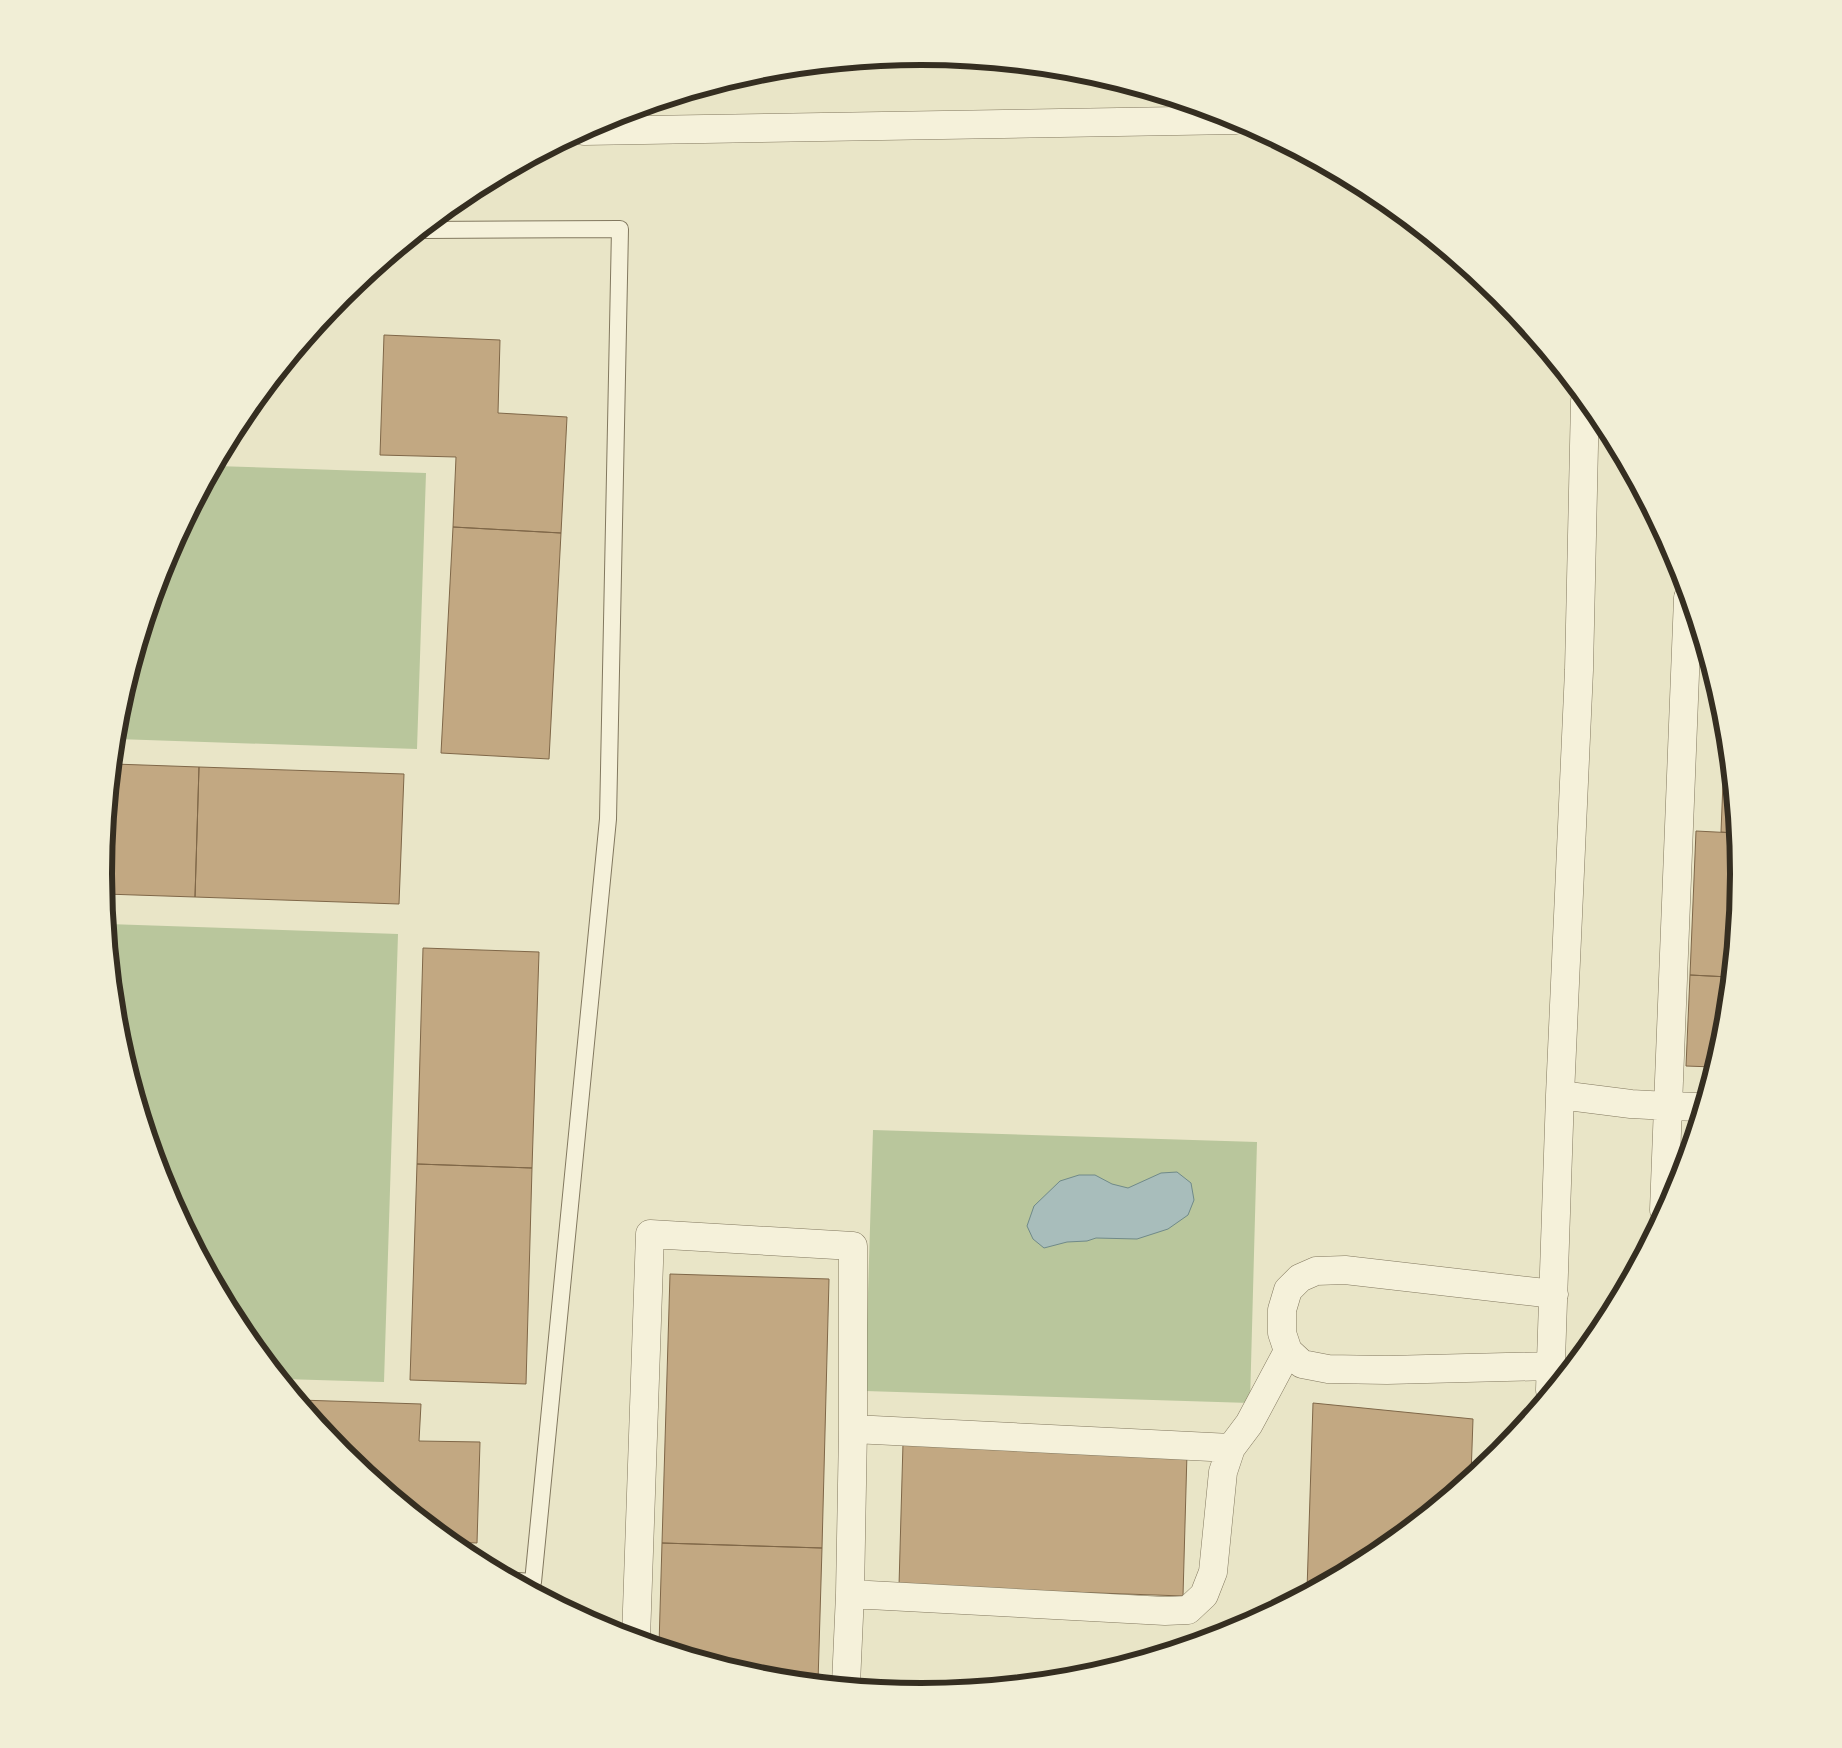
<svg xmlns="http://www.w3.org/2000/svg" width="1842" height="1748" font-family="Bitter,serif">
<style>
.green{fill:#b9c69c}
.water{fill:#a8bdbb;stroke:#708a89}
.building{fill:#c2a882;stroke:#7f6748}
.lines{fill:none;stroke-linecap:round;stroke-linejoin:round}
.lane-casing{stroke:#82785f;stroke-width:18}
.street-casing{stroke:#82785f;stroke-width:29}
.lane{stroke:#f5f1da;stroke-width:16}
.street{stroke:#f5f1da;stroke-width:28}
.rim{fill:none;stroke:#352e21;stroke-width:6}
</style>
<rect width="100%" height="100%" fill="#e9e5c7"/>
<!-- green -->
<path class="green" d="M216,466L426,473L417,749L117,739L119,714L166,561Z
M108,924L398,934L384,1382L283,1379L241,1328L165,1187L119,1033Z
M873,1130L1257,1142L1250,1403L865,1391Z"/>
<!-- water -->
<path class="water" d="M1177,1172L1191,1183L1194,1200L1188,1215L1168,1229L1137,1239L1096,1238L1087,1241L1067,1242L1044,1248L1033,1239L1027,1226L1034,1206L1060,1181L1079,1175H1095L1112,1184L1128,1188L1161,1173Z"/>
<!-- building -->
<path class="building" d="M384,335L500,340L498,413L567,417L561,533L453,527L456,457L380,455Z
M453,527L561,533L549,759L441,753Z
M1725,733L1735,833L1721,832Z
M114,764L199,767L195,897L105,894L103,874Z
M199,767L404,774L399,904L195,897Z
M1696,831L1735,833L1739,874L1729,977L1690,975Z
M423,948L539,952L532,1168L417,1164Z
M1690,975L1729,977L1723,1034L1713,1067L1686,1066Z
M417,1164L532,1168L526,1384L410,1380Z
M670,1274L829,1279L822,1548L662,1543Z
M300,1400L421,1404L419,1441L480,1442L477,1543L452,1542L343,1452Z
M1313,1403L1473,1419L1471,1476L1375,1554L1307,1590Z
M903,1443L1187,1453L1183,1596L899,1586Z
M662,1543L822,1548L818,1682L761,1676L659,1645Z"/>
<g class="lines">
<!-- lane casing -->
<g class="lane-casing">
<path id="lane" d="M423,230L620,229L608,819L533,1582L518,1581"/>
</g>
<!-- street casing -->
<g class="street-casing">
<path id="street" d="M584,131L1236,120
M1688,598L1668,1106L1701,1107
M1560,1095L1631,1104L1668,1106L1664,1210
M1551,1366L1387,1370L1328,1369L1302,1364L1288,1351L1282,1333V1310L1288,1290L1300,1278L1316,1271L1345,1270L1554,1294
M1550,1390L1560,1095L1579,670L1585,401
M853,1429L1231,1448
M636,1638L650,1234L853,1246V1429L850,1594
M846,1684L850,1594L1165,1611L1188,1610L1204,1595L1213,1572L1223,1472L1231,1448L1249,1424L1288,1351"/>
</g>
<!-- lane -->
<use href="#lane" class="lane"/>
<!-- street -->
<use href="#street" class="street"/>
</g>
<!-- crop -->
<path d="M0 0H1842V1748H0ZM112 874a809 809 0 1 1 1618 0a809 809 0 1 1-1618 0Z" fill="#f1eed6" fill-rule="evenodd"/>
<path class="rim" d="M112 874a809 809 0 1 1 1618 0a809 809 0 1 1-1618 0Z"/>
</svg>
